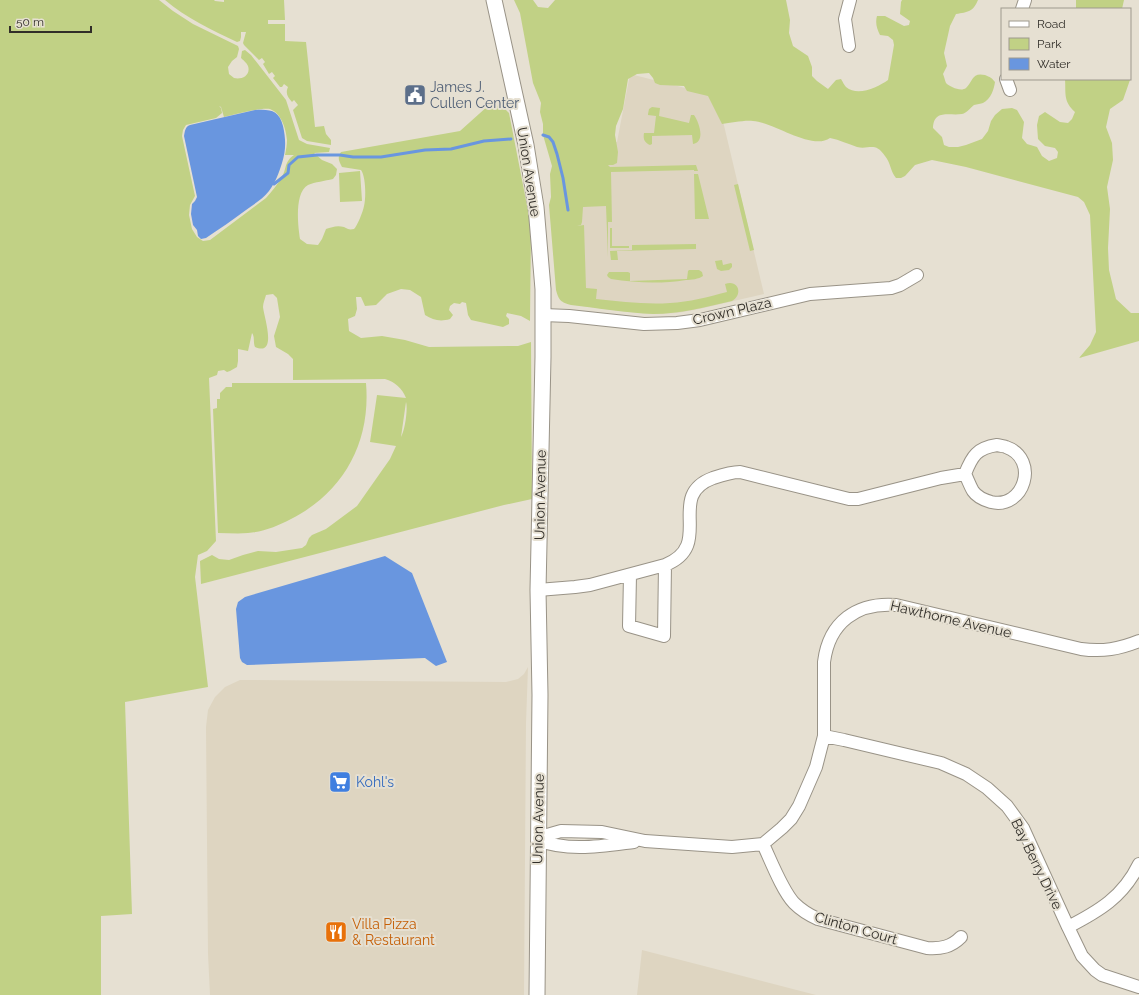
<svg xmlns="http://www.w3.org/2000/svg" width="1139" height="995" font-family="Raleway,sans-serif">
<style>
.built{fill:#ded5c1}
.green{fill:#c1d185;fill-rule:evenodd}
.water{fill:#6996df}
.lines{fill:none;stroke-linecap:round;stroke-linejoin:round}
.stream{stroke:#6996df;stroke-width:3}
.minor-casing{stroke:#999387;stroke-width:14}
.tertiary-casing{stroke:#999387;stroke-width:17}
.minor{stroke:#fff;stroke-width:12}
.tertiary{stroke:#fff;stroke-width:15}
.labels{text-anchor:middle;stroke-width:4;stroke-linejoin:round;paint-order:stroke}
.service-label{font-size:14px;fill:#4e5e75;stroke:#e6e0d2;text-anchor:start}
.street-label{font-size:14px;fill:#312e29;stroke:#e6e0d2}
.shop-label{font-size:14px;fill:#366cbe;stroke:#e6e0d2;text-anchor:start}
.food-label{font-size:14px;fill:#c56008;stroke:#e6e0d2;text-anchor:start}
</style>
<rect width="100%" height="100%" fill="#e6e0d2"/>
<!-- built -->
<path class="built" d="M630,74L717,96L764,294L699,309L677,313L654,314L629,312L582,306L580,203L605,143L617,142Z
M528,667L526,723L524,995H210L208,954L206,727L208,710L215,697L225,687L240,680L506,682L518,679L524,674Z
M642,950L816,995H637Z"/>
<!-- green -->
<path class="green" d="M0,0H159L173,11L193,24L238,46L239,49L237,57L232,61L228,67L229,74L234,78C242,80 251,75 248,66C247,63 243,60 241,58L242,51L245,50L251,55L286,100L299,140L307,144L330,148L329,152L314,153L322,160L332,164L337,169L336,175L333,179C325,181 315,182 308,185C294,193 298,226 300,239L307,244L318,245L322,239L326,229C332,227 337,225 344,227C348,229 349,230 354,229C357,226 363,212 364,206C366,198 366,177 361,170L342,167C339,161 337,158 341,152L460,131L489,105L502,106L509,113L531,226L530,321L521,316L507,313L506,316L509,319V324L503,327L471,320L468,315L466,303L462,302L460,304L454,303L450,306L449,310L453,315L450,319C440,322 433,320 425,315L421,297L410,290L401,289L387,294L376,305L365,306L361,297H356L357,309L355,316L348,319L349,331L361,338L382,336L405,340L429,347L518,346L531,342L532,499L504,505L201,584L200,561L212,555L219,559L229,560L243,555L258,551L276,552L302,548L306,545L309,538L312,535L326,529L357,506L390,459L396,446L370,442L377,395L406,398C402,388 395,382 385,379L293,380V359L288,354L276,347L274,336L280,317L277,298L273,294L266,295C265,299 263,303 263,307C264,317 278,357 255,347C253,342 255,337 252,333L248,351L238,349V361L237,367L230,371L227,372L224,370L218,371L217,375L209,378L216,541L207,551L198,555L195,577L208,687L125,702L132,914L101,916V995H0ZM219,106L221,107L224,117C234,115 261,107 270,109C281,113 286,128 287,140C287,145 286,150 285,155H294C284,162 287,168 282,177C277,185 272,191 266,198L210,240L203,241L197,237L192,229L189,215L190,205L195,196L182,136L183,130L186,125L216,118L222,113L221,108ZM406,402C408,409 405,430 401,437Z
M165,0H214L215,1L224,2V0H284L285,20H268V24H285V41L306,42L315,127L324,126L326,134L331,140V145L307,141L302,138L293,110L298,105L294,100L292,102C288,97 285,94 288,87L284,84L282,87H280L273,78L275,76L272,72L269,74L263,64L265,62L262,58L259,60L244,45L243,43L246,32H241V37L240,41L237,42C212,30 186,18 165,0Z
M514,0H533L538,7L548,8L555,0H786L790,20L789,33L793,46L808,56L812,67V76L817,81L828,89L836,80L841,79C843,82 844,85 846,87C858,97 878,87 888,80L894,45L893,40L888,36L880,35C877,29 875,23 877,16H885L904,26L909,25L910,21L900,14L901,2L902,0H978C973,12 968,12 956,14L950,26L944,53L947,66L943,74C944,76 945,81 946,83C950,87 961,92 966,88C973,81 972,72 985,75C990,77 992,78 995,82C994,89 991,99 983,103C981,104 977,104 974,105C970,108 967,113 962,114C949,116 934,109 933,128L942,137L944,145L949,147H958L966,145L982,139L988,131L991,121L995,115L1002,109L1012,108L1017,110L1024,122L1022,138L1027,144L1037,147L1042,156L1049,161L1057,158L1058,152L1055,148L1045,146L1038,139L1037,125L1039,116L1045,112L1060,122L1068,123L1072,119L1075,112C1063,101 1066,94 1065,79H1130V73L1131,77L1123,100L1110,109L1106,127L1112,143L1113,160L1107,187L1110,209L1108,248L1109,270L1116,299L1131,313H1139V341L1079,358L1090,345L1096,332L1090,215L1084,202L1078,197L966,167L932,160L915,165L905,176L901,178H896C890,171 891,163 885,156C875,141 869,150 857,147C848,144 840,140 830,138C812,151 774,122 753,121C744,120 731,123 722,124L708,96L687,91L684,86L660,85L655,83L653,78L649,73L637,74L628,79L623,109L616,126L615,135L618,152L617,163L613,165H608L610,167L696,165L698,171H694V170L611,172L612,222H608V257L606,206L583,207L582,222L581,225L577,226L584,225L586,288L597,289L596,299C620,301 645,305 670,303C689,302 708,297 727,292L725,284C739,279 743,295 732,301C706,307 680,314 653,314C626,313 598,308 571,305C561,302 559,301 556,290L549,205L551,197L550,174L552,166L543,135V124L540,112L541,103L533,83L520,13Z
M1076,0H1124L1122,9H1076Z
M652,107L660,108L659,116L689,123L691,115H694C699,122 706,142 693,144L692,135L652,136V144L650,145C644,142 643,139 644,133H654L656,116L648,115V114L649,109Z
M360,171L362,201L340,202L339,173Z
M694,174H698L709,219H695Z
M738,184L754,250L750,251L734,185Z
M610,228H612V246H629V248H610Z
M696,244V249L617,251L618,260H611L610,251L632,250V245Z
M722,260L723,265L731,263L732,264V267L729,270L721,271L717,269L715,261Z
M689,270H699L702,272L703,276C699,279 691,280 686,280C661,284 636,283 611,279L608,277L607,275L609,272H628L630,273V281L687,279L688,271Z
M232,383H366C371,442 344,492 291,519C278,526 263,532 248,533C238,534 228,533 218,533L213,409L217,408V399H220V393L226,387H232Z"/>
<!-- water -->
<path class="water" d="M255,110C270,109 279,110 283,126C286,139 286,151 282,163C279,172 276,182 269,191C263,199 254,204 246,210C233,220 219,229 206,238L201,239L198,236L197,230L193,225L191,214L192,204L195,201L197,197L184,136C185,131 185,127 190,125Z
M385,556L412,573L447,662L436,666L425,658L247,665L242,662L240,658L236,609L238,602L245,597Z"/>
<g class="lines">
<!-- stream -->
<path class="stream" d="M543,135L549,137L553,142L557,154L563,178L568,210
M274,184L288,173L289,165L298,157L317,155H340L353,157H381L425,150L451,149L484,141L511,139"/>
<!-- minor casing -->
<g class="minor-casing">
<path id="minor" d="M1022,9L1025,0
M849,46L845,19L850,0
M1006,79L1010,90
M543,315L569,316L644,324L677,323L700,320L810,294L891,288L900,285L917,275
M997,445C1000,446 1004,446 1006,447C1040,459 1024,510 991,502C984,500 977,497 973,491C970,486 968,480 965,474C972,456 977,448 997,445Z
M630,575L629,626L664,636L665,565
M538,590L575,587L590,585L665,565C716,545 664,496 713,478C722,475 731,472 740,472L849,499H858L941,478L965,474
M824,736L844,740L941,763L966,774L987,788L1007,806L1023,828L1068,927L1082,956L1095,970L1102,975L1139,987
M538,840L547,835L561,831L602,832L645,841L732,847L763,844L782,828L791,819L799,806L816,767L824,736V662C829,622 857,602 896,605L1081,649C1103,652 1119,649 1139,641
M538,840C568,852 602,846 634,842
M763,844C771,861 782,890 794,903C801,910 809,915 818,919L927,948C941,949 951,947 961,937
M1068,927C1099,911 1123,897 1139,864"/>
</g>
<!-- tertiary casing -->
<g class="tertiary-casing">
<path id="tertiary" d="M494,0L526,145L536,207L543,289V357L538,590L540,695L537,995"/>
</g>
<!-- minor -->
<use href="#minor" class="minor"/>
<!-- tertiary -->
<use href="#tertiary" class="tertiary"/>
</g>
<!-- icons -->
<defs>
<g id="civic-square" transform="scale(1.15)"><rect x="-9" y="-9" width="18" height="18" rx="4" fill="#5c6f8a" stroke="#e6e0d2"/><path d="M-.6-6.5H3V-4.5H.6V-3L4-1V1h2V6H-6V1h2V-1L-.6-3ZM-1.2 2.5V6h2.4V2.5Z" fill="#fff"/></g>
<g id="supermarket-square" transform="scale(1.15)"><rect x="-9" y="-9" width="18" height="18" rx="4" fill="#3f7fe0" stroke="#e6e0d2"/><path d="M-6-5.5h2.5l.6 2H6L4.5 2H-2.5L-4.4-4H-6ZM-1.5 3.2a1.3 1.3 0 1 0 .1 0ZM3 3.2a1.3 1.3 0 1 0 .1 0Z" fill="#fff"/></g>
<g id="restaurant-square" transform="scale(1.15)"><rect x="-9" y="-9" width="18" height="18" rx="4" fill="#e8710a" stroke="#e6e0d2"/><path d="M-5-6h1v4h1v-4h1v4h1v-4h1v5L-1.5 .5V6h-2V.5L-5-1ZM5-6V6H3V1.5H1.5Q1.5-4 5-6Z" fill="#fff"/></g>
</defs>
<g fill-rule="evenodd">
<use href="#civic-square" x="415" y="95"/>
<use href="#supermarket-square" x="340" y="782"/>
<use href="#restaurant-square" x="336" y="932"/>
</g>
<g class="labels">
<!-- service labels -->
<g class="service-label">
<text x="430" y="92">James J.<tspan x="430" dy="16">Cullen Center</tspan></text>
</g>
<!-- street labels -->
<g class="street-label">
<text transform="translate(529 172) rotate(81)" y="5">Union Avenue</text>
<text transform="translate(732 311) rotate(-13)" y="5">Crown Plaza</text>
<text transform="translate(540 495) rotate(-89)" y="5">Union Avenue</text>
<text transform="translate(951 619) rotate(13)" y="5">Hawthorne Avenue</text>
<text transform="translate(538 819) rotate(-89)" y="5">Union Avenue</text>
<text transform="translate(1037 864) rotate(64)" y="5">Bay Berry Drive</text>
<text transform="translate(856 928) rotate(16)" y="5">Clinton Court</text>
</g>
<!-- shop labels -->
<g class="shop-label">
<text x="356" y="787">Kohl's</text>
</g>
<!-- food labels -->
<g class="food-label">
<text x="352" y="929">Villa Pizza<tspan x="352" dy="16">&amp; Restaurant</tspan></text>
</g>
</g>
<!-- legend -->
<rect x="1001" y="8" width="130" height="72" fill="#e6e0d2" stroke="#9e998e"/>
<rect x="1009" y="21" width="20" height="6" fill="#ffffff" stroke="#9e998e"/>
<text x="1037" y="28" font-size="12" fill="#312e29">Road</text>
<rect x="1009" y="38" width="20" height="12" fill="#c1d185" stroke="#9e998e"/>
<text x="1037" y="48" font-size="12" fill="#312e29">Park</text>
<rect x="1009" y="58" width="20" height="12" fill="#6996df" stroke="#9e998e"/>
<text x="1037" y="68" font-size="12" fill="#312e29">Water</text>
<!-- scale -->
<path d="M10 26v6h81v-6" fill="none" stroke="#312e29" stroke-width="2"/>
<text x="16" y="26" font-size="12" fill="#312e29" stroke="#e6e0d2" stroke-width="3" paint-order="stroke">50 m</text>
</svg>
